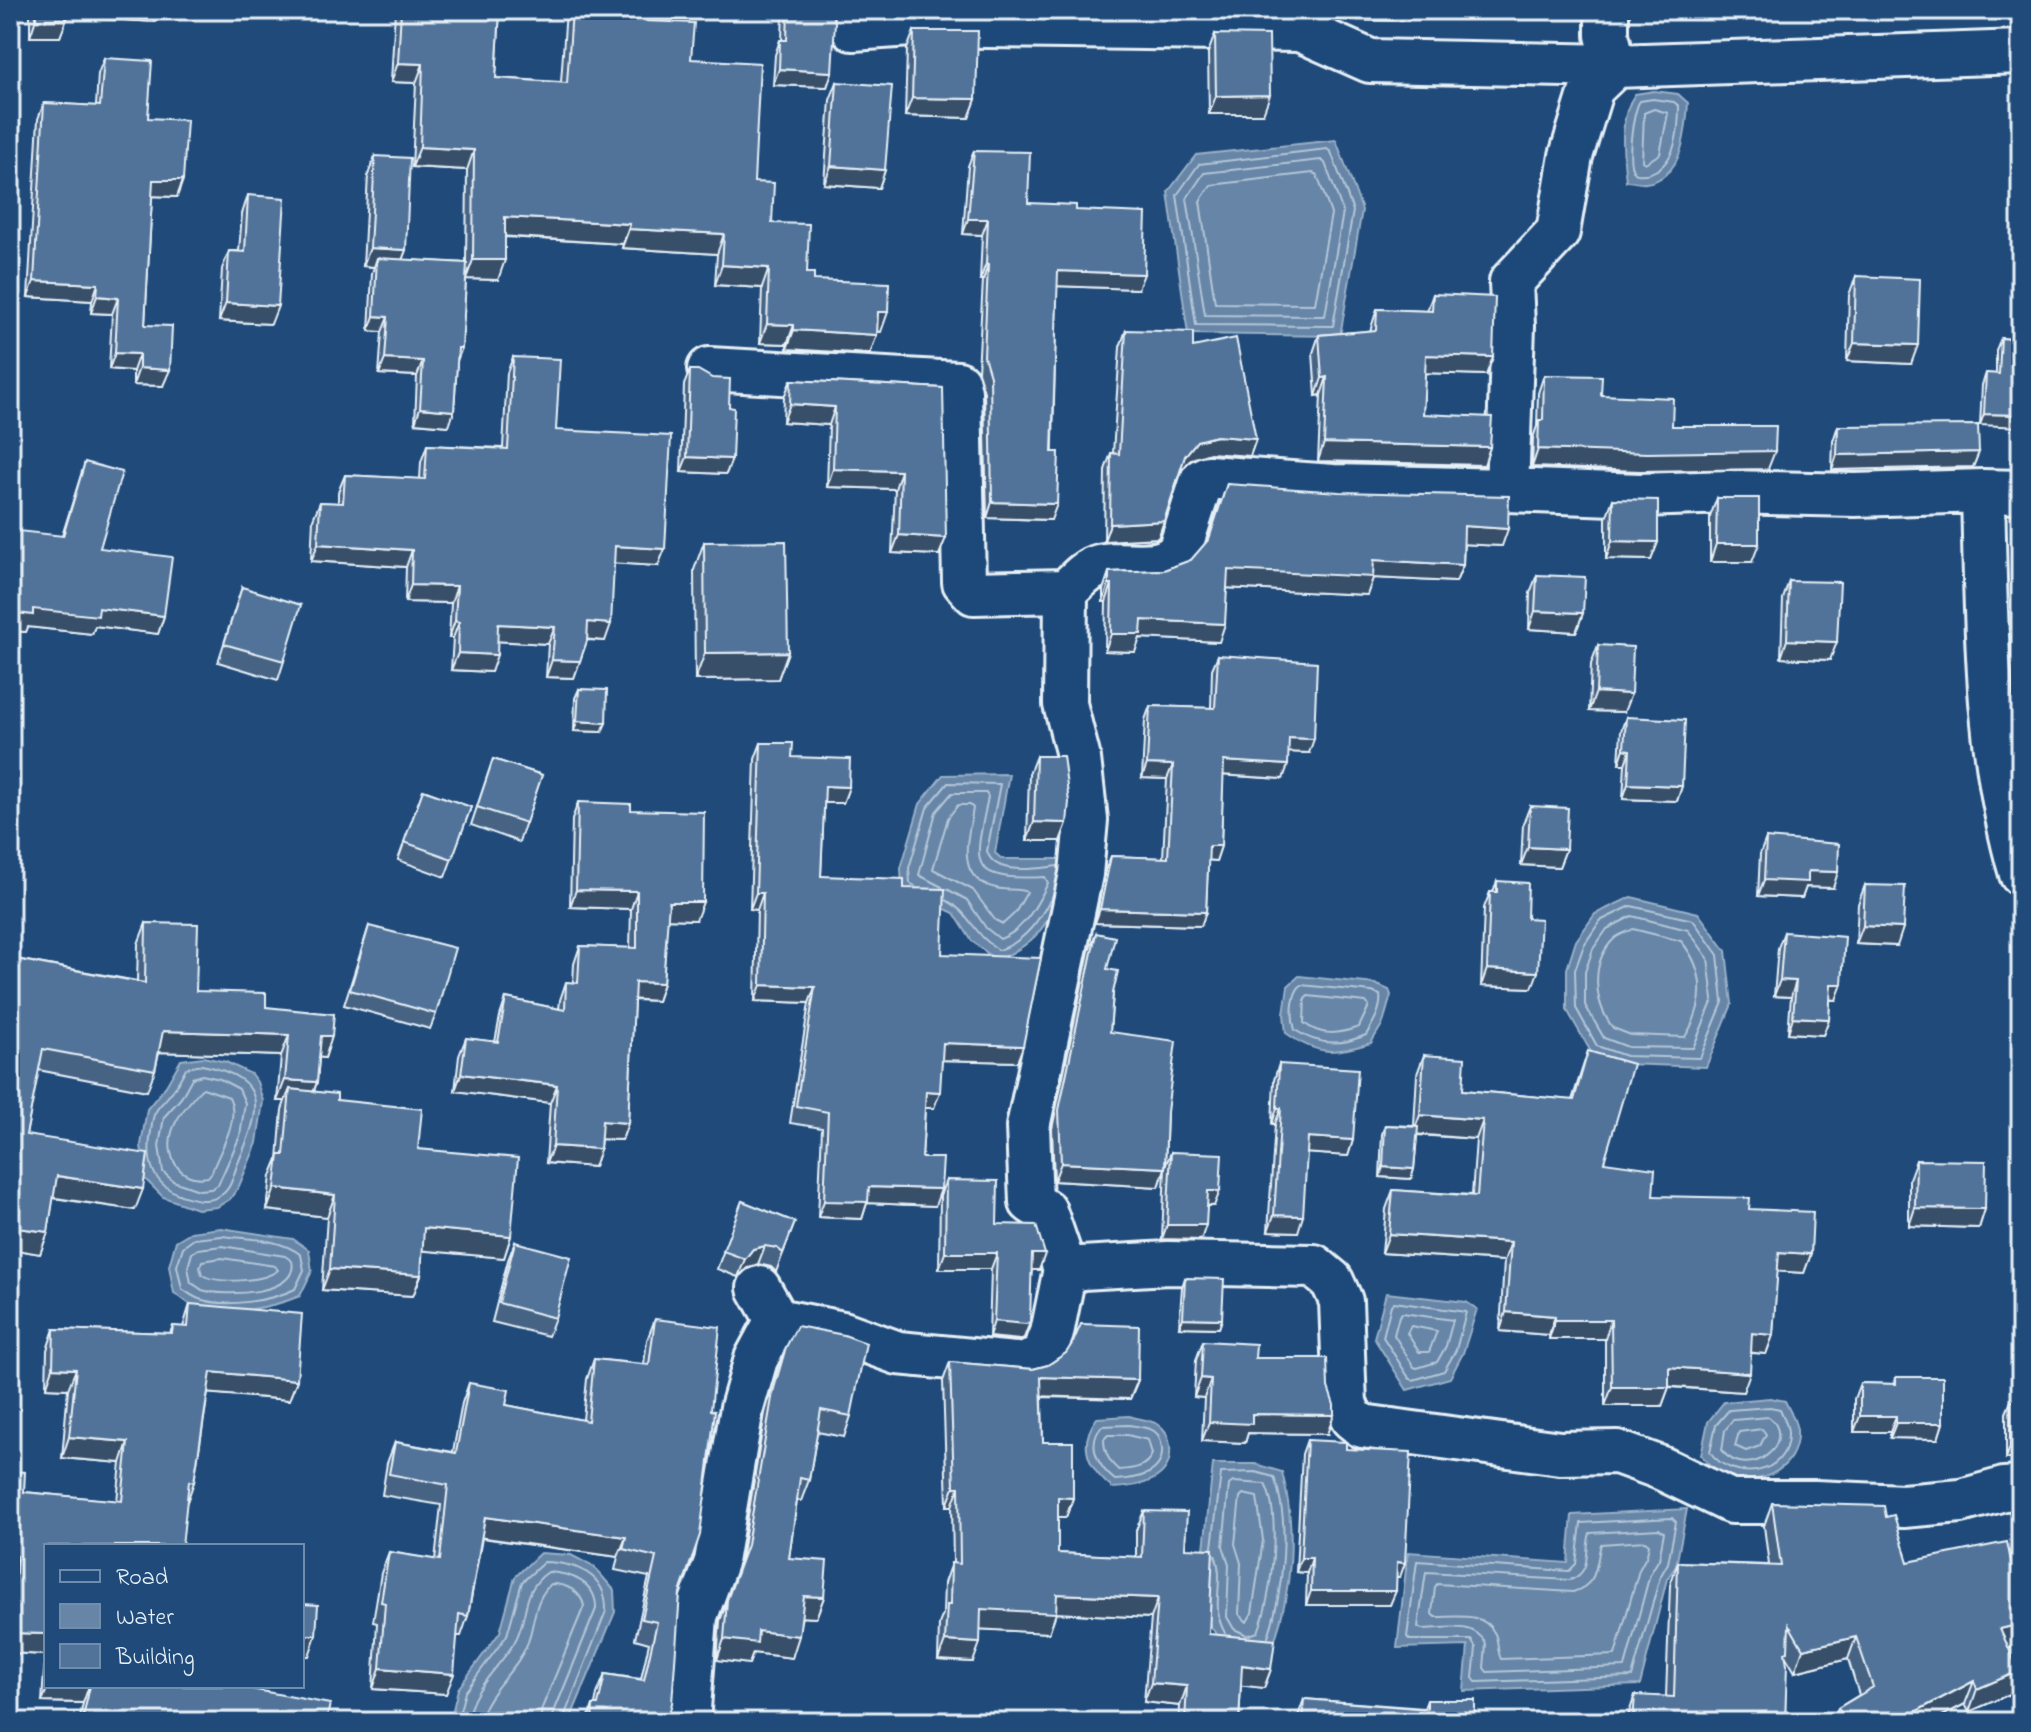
<svg xmlns="http://www.w3.org/2000/svg" width="2031" height="1732" font-family="'Indie Flower',sans-serif">
<style>
.water{fill:#6685a7;stroke:#9ab0c7;stroke-width:2}
.lines{fill:none;stroke-linecap:round;stroke-linejoin:round}
.shore{stroke:#b4c6d8;stroke-width:2}
.minor-casing{stroke:#e8f1f8;stroke-width:48}
.minor{stroke:#1f4a7a;stroke-width:42}
.wall{fill:#466384;stroke:#e8f1f8;stroke-width:2}
.shaded-wall{fill:#39506b;stroke:#e8f1f8;stroke-width:2}
.building{fill:#517399;stroke:#e8f1f8;stroke-width:2}
</style>
<rect width="100%" height="100%" fill="#1f4a7a"/>
<filter id="ink" filterUnits="userSpaceOnUse"><feTurbulence type="fractalNoise" baseFrequency=".0125" numOctaves="2"/><feDisplacementMap in="SourceGraphic" scale="16" xChannelSelector="R" yChannelSelector="G"/><feConvolveMatrix kernelMatrix="1 2 1 2 8 2 1 2 1" color-interpolation-filters="sRGB"/></filter>
<g filter="url(#ink)">
<!-- water -->
<path class="water" d="M1654,91L1678,94L1688,103C1686,132 1683,178 1646,183C1640,184 1632,181 1626,181C1623,152 1618,118 1635,94Z
M1336,140L1362,210L1340,336L1188,334L1168,192L1196,155Z
M1009,774L995,853L1002,859H1068C1056,908 1048,941 996,960L972,941L954,913L902,889L901,868L920,804L943,775Z
M1631,897L1698,913L1726,951L1732,1004L1706,1067L1624,1064L1591,1052L1567,1010V969L1576,941L1595,914Z
M1299,976L1375,984L1389,990L1391,995L1383,1023L1371,1043C1334,1054 1318,1056 1286,1033L1284,1014L1288,986Z
M203,1057L226,1062L251,1074L257,1082L263,1101L257,1143L239,1186L230,1199L217,1207L197,1209L163,1197L145,1179L141,1145L147,1109L166,1086L181,1060Z
M221,1228L293,1239L309,1250L312,1271L300,1296C273,1307 224,1318 195,1307C188,1304 181,1297 174,1293L169,1266L176,1241L191,1232Z
M1386,1293L1466,1302L1477,1309L1463,1353L1450,1378L1407,1390L1374,1338Z
M1770,1398L1785,1401C1789,1409 1796,1421 1797,1430C1800,1473 1751,1491 1719,1473C1712,1470 1707,1461 1701,1455L1708,1422L1724,1402Z
M1129,1416C1138,1419 1152,1420 1159,1425C1167,1431 1169,1437 1170,1447C1173,1481 1139,1487 1112,1488C1088,1468 1077,1445 1097,1418Z
M1213,1464H1255L1282,1472C1297,1529 1292,1590 1273,1646L1222,1644L1209,1623L1204,1549Z
M1687,1509L1676,1566L1667,1579L1640,1685L1464,1691L1468,1646L1397,1648L1408,1552L1568,1563L1572,1515Z
M540,1553L571,1555L594,1567L614,1590L615,1612L569,1722H450L458,1689L500,1632L515,1577Z
M1117,1716L1123,1722H1058V1719Z"/>
<g class="lines">
<!-- shore -->
<path class="shore" d="M1653,99L1674,102L1679,106C1679,131 1676,167 1647,174C1645,174 1637,175 1635,173C1625,166 1633,110 1640,101Z
M1654,109L1668,113L1660,154L1645,163L1642,161L1644,113Z
M1327,149L1331,152L1353,211L1333,326L1196,325L1177,195L1199,164Z
M1321,160L1325,163L1343,212L1325,316L1205,315L1187,198L1204,173Z
M1313,173L1317,175L1331,214L1315,304L1215,303L1200,201L1211,185Z
M958,805H970L973,808C969,837 953,879 996,888C1007,891 1018,888 1027,892L1015,913L1003,924L995,920L973,890L933,869L948,818Z
M915,886L910,883L909,868L927,808L948,783L1000,784L987,851C994,877 1038,868 1059,866
M942,887L919,875L936,812L952,793H986L988,797C975,863 964,881 1045,877L1048,883C1038,903 1024,931 1000,939L986,928L967,900L947,889
M946,900C970,912 974,936 999,950C1025,942 1040,919 1053,895
M1631,906L1693,920L1718,955L1723,1002L1700,1058L1626,1056L1597,1046L1576,1008L1575,970L1584,945L1600,921Z
M1632,916L1688,930L1708,958L1713,1000L1693,1048L1628,1047L1604,1038L1585,1005V972L1593,949L1607,929Z
M1633,929L1681,941C1706,971 1706,1003 1685,1037L1631,1035L1613,1028C1594,1003 1589,962 1615,938C1620,934 1628,932 1633,929Z
M1301,985L1372,992L1380,995C1382,1009 1373,1023 1366,1035C1341,1046 1318,1046 1295,1030C1291,1017 1291,994 1301,985Z
M1308,996L1366,1002L1369,1006L1359,1027C1339,1034 1321,1037 1304,1023L1305,999Z
M202,1065C271,1079 261,1110 238,1163C233,1175 232,1188 221,1195C208,1204 194,1199 181,1195C151,1184 146,1160 151,1131C152,1126 152,1118 155,1113C158,1106 166,1100 170,1094C177,1086 181,1077 186,1068Z
M202,1075L220,1079L239,1089L245,1103L240,1136L218,1185L211,1189L199,1190L173,1181L163,1172L159,1146L164,1117L181,1098L192,1078Z
M203,1088L229,1097C241,1121 219,1150 212,1172L208,1177C174,1183 162,1148 176,1122C179,1115 198,1091 203,1088Z
M222,1236C248,1239 280,1238 301,1255L304,1270L295,1289C271,1301 225,1308 199,1299C193,1297 187,1292 182,1289L177,1266L183,1247L194,1239Z
M222,1246L285,1256L292,1261C300,1295 224,1297 202,1290C201,1289 192,1283 191,1283L188,1267L192,1253L198,1249Z
M222,1258L275,1266L278,1270C264,1282 218,1284 202,1275L200,1267L202,1261Z
M1394,1302L1466,1312L1456,1350L1444,1371L1413,1380L1409,1378L1383,1337L1391,1305Z
M1402,1313L1453,1320L1446,1346L1437,1362L1417,1368L1414,1367L1394,1335L1399,1316Z
M1411,1326L1437,1331L1429,1352H1419L1407,1333Z
M1770,1407L1780,1409C1783,1416 1788,1425 1788,1433C1789,1477 1732,1483 1710,1452L1716,1425L1729,1410Z
M1769,1417C1799,1442 1749,1483 1722,1451L1725,1430L1733,1420Z
M1128,1425C1136,1426 1147,1427 1154,1431C1160,1435 1161,1441 1162,1448C1164,1475 1136,1479 1115,1480C1098,1467 1086,1444 1102,1426Z
M1762,1429L1766,1434L1760,1446L1746,1451L1735,1446L1739,1432Z
M1127,1435L1148,1440L1152,1454C1146,1468 1133,1469 1119,1470C1109,1463 1104,1451 1104,1439L1108,1435Z
M1243,1494L1257,1497L1263,1540L1252,1613L1247,1622L1239,1614L1241,1563L1235,1544L1240,1497Z
M1672,1518L1676,1522L1668,1563L1660,1577L1632,1677L1476,1682L1473,1678L1476,1648L1471,1640H1410L1407,1637L1417,1561L1569,1571L1576,1564L1581,1523Z
M1659,1529L1664,1532L1659,1559L1650,1574L1625,1667L1487,1672L1484,1668L1486,1644C1475,1620 1443,1629 1422,1629L1418,1627L1426,1572L1570,1580C1593,1572 1584,1551 1590,1533Z
M1645,1541L1649,1544L1647,1555L1639,1570L1615,1655L1501,1659C1497,1652 1499,1643 1495,1634C1484,1611 1456,1617 1435,1617L1432,1614L1435,1587L1437,1584L1573,1592C1599,1584 1595,1566 1601,1544Z
M1212,1547L1221,1473L1255,1472L1274,1477C1291,1521 1283,1593 1268,1637
M1215,1555C1226,1581 1209,1606 1225,1633
M1247,1635L1234,1629L1227,1617L1229,1564L1223,1546L1229,1485L1233,1482L1265,1484C1282,1517 1271,1599 1258,1632L1249,1635
M457,1722L465,1692L507,1635L522,1582L544,1562C576,1563 607,1574 606,1611L562,1722
M467,1722C471,1689 498,1669 514,1643C530,1617 519,1592 548,1572C571,1573 597,1583 596,1609L554,1712L552,1722
M479,1722C487,1689 517,1672 528,1642C535,1621 534,1599 551,1584C566,1584 581,1591 584,1606L542,1708L540,1722"/>
<!-- minor casing -->
<g class="minor-casing">
<path id="minor" d="M848,10L847,21L853,29L911,25L1300,30L1370,61L1615,66L1607,35V10
M709,369L958,383L960,392L964,582L974,593L1066,591C1075,583 1085,571 1096,567C1123,558 1163,576 1180,549L1202,480L1208,477L1333,486L1507,490
M1983,491L1855,495L1730,492L1640,495L1507,490L1513,326L1511,282L1558,232L1571,156L1592,88L1615,66L2021,52
M2021,492L1983,491C1986,619 1985,750 2021,874
M1065,1269L1168,1263L1314,1266L1332,1281L1341,1301L1345,1405L1352,1418L1362,1426L1560,1453L1617,1452L1661,1468L1732,1502H1815L1903,1506L1961,1501L2004,1489L2021,1488
M759,1288L777,1320L843,1333L898,1353L1027,1365L1044,1353L1052,1333L1065,1269L1045,1211L1031,1202L1028,1127L1081,874L1086,820L1079,759L1065,704L1066,591
M688,1722L696,1616L716,1562L742,1408L756,1359L777,1320"/>
</g>
<!-- minor -->
<use href="#minor" class="minor"/>
</g>
<!-- wall -->
<path class="wall" d="M30,10H197L194,18L157,16L154,22L67,16L60,37H30Z
M395,10H500L496,78L561,82L566,10H648L647,21L691,59L754,182L772,223L807,273L814,280L881,332L877,331L870,354L787,349V344L760,343L762,288L715,285L717,254L622,248L623,244L505,237L498,280L466,279L462,348L457,361L454,411L449,426L415,423L417,376L379,374L382,332L369,331L372,273L374,267L363,266L368,175L375,156L406,250L402,260L466,263L467,170L412,167L416,83L391,82Z
M783,10H831L832,72L827,87L773,85L775,55L780,40H782Z
M914,31L976,99L969,118L905,116L907,49Z
M1215,34L1263,114H1209L1208,53Z
M104,58L148,118L177,197L152,196L145,325L163,386L133,385V371L109,369L112,314L91,313L92,301L28,297L38,119L44,103L96,106L98,74Z
M837,82L885,170L879,188L824,184L830,100Z
M974,151L1028,203L1076,210L1138,289L1057,286L1051,520L987,518L984,392L978,372L983,280H980L982,235L963,234L968,166Z
M248,195L271,324L219,321L222,269L229,251H239L242,214Z
M1856,276L1911,364L1847,361L1849,295Z
M1433,294L1493,357L1486,375L1425,373L1423,414L1490,447L1484,465L1318,461L1321,395L1316,396L1313,353L1319,335L1370,331L1377,309L1427,311Z
M1126,330L1193,347L1256,439L1250,456L1210,453L1191,459L1180,472L1158,538L1104,541L1105,470L1111,453H1113L1120,347Z
M2001,338L2021,340L1980,425L1982,385L1986,373L1996,374V350Z
M513,357L556,430L658,566L614,563L605,641L587,640L574,678L546,677L548,644L497,641L491,672L451,670L453,638H449L451,603L405,602L406,567L311,561L313,519L320,502L338,503V492L345,475L420,479L421,462L427,445L503,448L507,373Z
M690,370L729,407L732,459L726,474L681,472L684,385Z
M1544,375L1601,395L1768,469L1640,471L1532,467L1533,438L1537,426L1538,393Z
M791,380L943,388L939,555L892,553L895,489L827,487L829,425L783,422L784,397Z
M1838,426L1979,452L1973,467L1832,470L1833,441Z
M85,462L100,548L164,616L158,634L95,626L92,634L28,627L26,632L10,631L62,536Z
M1227,484L1502,546L1464,544L1463,565L1456,582L1373,578L1367,595L1227,588L1219,642L1140,638L1135,652L1105,651L1106,602H1103V590L1109,572L1164,570L1191,560L1208,541Z
M1717,498L1752,562H1710V517Z
M1613,499L1658,542L1651,560L1606,559V518Z
M704,542L788,652L778,679L695,680L694,570Z
M1537,575L1583,613L1576,632L1529,629L1530,593Z
M1789,581L1830,660L1781,658L1783,599Z
M242,587L284,661L278,680L218,662Z
M1598,645L1624,712L1589,711L1591,664Z
M1218,655L1309,753L1288,752L1283,779L1223,775L1221,846L1216,861L1208,860L1206,912L1201,926L1095,923L1105,871L1111,856L1163,858L1167,779L1142,778L1145,720L1150,706L1211,708L1212,669Z
M579,689L602,732L574,731L575,698Z
M1626,717L1682,786L1677,801L1623,799L1625,764H1619L1621,731Z
M761,743L849,787L843,803H824L821,876L904,888L942,954L1017,1062L942,1060L934,1108H925L922,1158L935,1206L867,1203L862,1219L818,1217L822,1128L790,1123L809,1003L755,1001L757,910L750,909L755,759Z
M1036,756L1067,823L1060,841H1027L1029,774Z
M493,759L542,775L519,842L471,825Z
M423,790L471,807L445,877L398,860Z
M578,802L631,810L696,920L667,919L663,983L657,1001L634,1000L628,1123L622,1140L601,1139L600,1149L594,1167L546,1163L550,1103L455,1091L459,1056L466,1038L495,1042L500,1016L506,998L559,1009L560,1000L566,982L573,983L574,964L580,946L630,948L631,909L570,907L572,820Z
M1530,806L1566,849L1559,867L1521,865L1523,824Z
M1766,838L1833,888L1806,887L1802,898L1758,896L1760,854Z
M1497,881L1527,918L1532,988L1481,986L1484,908L1490,892H1493Z
M1865,885L1897,946L1856,944L1858,904Z
M146,923L196,991L266,1007L332,1036L325,1058L319,1057L317,1082L314,1091L337,1100L418,1149L511,1236L504,1258L422,1250L421,1275L413,1296L322,1290L327,1217L267,1210L271,1176L278,1159L282,1110L285,1101H277L281,1056L159,1052L155,1070L147,1091L38,1070L26,1135L135,1210L53,1198L48,1232L40,1254L10,1249V958L137,981L138,944Z
M369,926L436,1014L430,1029L344,1005Z
M1784,932L1836,1000H1830L1829,1019L1823,1035L1788,1033L1791,997L1774,996L1778,948Z
M1096,933L1107,969L1113,993L1110,1032L1167,1112L1165,1168L1159,1187L1054,1181L1052,1129L1089,951Z
M1588,1051L1604,1162L1653,1196L1749,1209L1811,1254L1804,1273L1777,1271L1773,1335L1766,1354L1751,1353L1743,1392L1669,1387L1662,1406H1605V1339H1549V1335L1500,1331L1504,1261L1382,1253L1386,1209L1393,1190L1472,1195L1476,1139L1417,1135L1414,1169L1411,1179L1380,1177L1382,1134L1385,1125L1414,1126L1417,1074L1424,1055L1463,1090L1572,1100Z
M1279,1064L1353,1140L1348,1156L1307,1153L1298,1232L1268,1231L1275,1124H1272L1274,1080Z
M1171,1152L1214,1206H1207L1201,1240L1162,1239L1165,1167Z
M1916,1160L1985,1209L1979,1228L1909,1226V1179Z
M946,1180L997,1224L1039,1270H1032L1024,1338L1020,1340L989,1337L991,1269H939L940,1196Z
M742,1201L795,1222L776,1272L771,1267L758,1264L747,1268L738,1277L717,1269Z
M515,1242L555,1318L548,1336L492,1322L508,1260Z
M1185,1278L1222,1319L1219,1328L1179,1327L1182,1287Z
M190,1304L297,1380L289,1400L208,1393L194,1482L187,1502L46,1546V1686H252L251,1689L326,1722H79L83,1703L42,1702L45,1655L10,1653V1422L11,1471L24,1492L117,1501L121,1463L62,1458L68,1389L46,1388L47,1350L54,1329L170,1333L173,1326L183,1327Z
M655,1319L680,1593L667,1722H587L593,1705H595L597,1694L605,1674L641,1679L649,1643L635,1639L649,1577L615,1570L618,1557L482,1538L468,1616L461,1636H457L446,1694L373,1689L377,1623L373,1622L381,1573L389,1552L435,1560L441,1505L382,1495L387,1463L395,1442L453,1452L462,1403L469,1383L506,1405L583,1420L587,1379L594,1359L644,1364L647,1340Z
M1203,1341L1255,1358L1327,1434L1248,1433L1245,1443L1202,1441L1204,1398L1194,1397L1196,1360Z
M786,1347L851,1416L844,1437L817,1432L809,1480L801,1501L797,1500L789,1558L824,1597L816,1618L802,1617L792,1658L753,1653L749,1664L717,1660L720,1621L740,1566L765,1413L778,1368Z
M1066,1353L1138,1380L1130,1399L1042,1397L1043,1442L1073,1498L1066,1517H1058V1553L1136,1557V1530L1144,1511L1185,1548L1209,1634L1271,1669L1264,1688L1241,1685L1239,1722H1179L1180,1706L1144,1702L1151,1618L1056,1613L1049,1633L980,1629L973,1662L938,1660L939,1624L943,1614L944,1583L951,1563H953L952,1506H947L943,1381L950,1362L1033,1369L1048,1365Z
M2021,1357V1459H2006V1413L2011,1401H2015L2017,1368Z
M1896,1377L1943,1423L1938,1439L1890,1438V1432H1854V1399L1860,1383L1894,1384Z
M1307,1440L1346,1449L1400,1577H1396L1390,1605H1306L1307,1573L1296,1572L1302,1454Z
M1772,1503L1886,1517L1908,1562L2021,1633L2016,1647L2009,1648L2010,1694L1969,1712L1965,1704L1931,1722H1833L1838,1708L1859,1695L1848,1659L1795,1672L1786,1657L1785,1722H1626L1635,1695L1666,1697L1670,1585L1678,1562L1769,1565L1764,1526Z
M1304,1699L1424,1708L1427,1700L1475,1722H1296Z"/>
<!-- shaded-wall -->
<path class="shaded-wall" d="M63,10H197L194,18L157,16L154,22L60,16Z
M1354,10H1412L1408,21L1350,20Z
M36,19H67L60,37H30Z
M398,63L423,64L416,83L391,82Z
M779,69L832,72L827,87L773,85Z
M1270,95L1263,114H1209L1216,96Z
M912,98L976,99L969,118L905,116Z
M420,147L474,150L467,170L412,167Z
M831,166L885,170L879,188L824,184Z
M153,180H183L177,197L147,196Z
M505,217L630,224L623,244L498,236Z
M968,219H988L982,235L963,234Z
M629,229L724,234L717,254L622,248Z
M370,248L406,250L399,268L377,258L374,267L363,266Z
M473,260H505L498,280L466,279Z
M986,264L988,265L983,280H980Z
M722,265L769,268L762,288L715,285Z
M1058,271L1144,274L1138,289L1052,286Z
M34,281L98,284L92,301L28,297Z
M97,296L118,298L112,314L91,313Z
M226,303L278,306L271,324L219,321Z
M878,312H888L881,332L871,331Z
M374,316L388,317L382,332L369,331Z
M767,324L794,325L787,344L760,343Z
M794,330L877,335L870,354L787,349Z
M1854,343L1918,345L1911,364L1847,361Z
M115,353L139,354L133,371L109,369Z
M1426,355L1493,357L1486,375L1419,373Z
M385,359L423,361L417,376L379,374Z
M139,368L170,370L163,386L133,385Z
M1327,377L1321,395L1316,396L1322,378Z
M790,404L835,407L829,425L783,422Z
M420,408L454,411L449,426L415,423Z
M1984,414L2021,415V427L1980,425Z
M1216,436L1256,439L1250,456L1210,453L1191,459L1179,473L1185,456L1197,441Z
M1324,443L1490,447L1484,465L1318,461Z
M1538,449L1775,451L1768,469L1640,471L1532,467Z
M1979,452L1973,467L1832,470L1837,455Z
M687,457L732,459L726,474L681,472Z
M833,469L901,471L895,489L827,487Z
M992,502L1057,504L1051,520L987,518Z
M1164,521L1158,538L1104,541L1110,524Z
M1464,526L1508,529L1502,546L1458,544Z
M899,535L946,538L939,555L892,553Z
M1612,541L1658,542L1651,560L1606,559Z
M318,544L412,550L406,567L311,561Z
M1716,544H1759L1752,562H1710Z
M615,546L665,549L658,566L609,563Z
M1374,560L1463,565L1456,582L1373,578L1367,595L1222,588L1228,570Z
M1109,584H1112L1106,602H1103Z
M411,585L457,586L451,603L405,602Z
M99,608L164,616L158,634L95,626L92,634L28,627L26,632L10,631V612L33,609Z
M1535,611L1583,613L1576,632L1529,629Z
M1142,620L1225,624L1219,642L1140,638L1135,652L1105,651L1111,634Z
M455,621L459,622L453,638H449Z
M588,622L611,624L605,641L582,639Z
M498,624L555,627L548,644L492,641Z
M1787,640L1837,642L1830,660L1781,658Z
M788,652L778,679L695,680L705,653Z
M458,653L497,655L491,672L451,670Z
M552,660L580,661L574,678L546,677Z
M1596,692L1631,694L1624,712L1589,711Z
M577,721L606,723L602,732L574,731Z
M1289,738L1314,739L1309,753L1284,752Z
M1624,749L1630,750L1625,764H1619Z
M1224,761L1288,765L1283,779L1219,775Z
M1147,764L1173,765L1167,779L1142,778Z
M1628,784L1682,786L1677,801L1623,799Z
M825,786L849,787L843,803H819Z
M1034,822L1067,823L1060,841H1027Z
M1209,846H1221L1216,861L1204,860Z
M1528,847L1566,849L1559,867L1521,865Z
M1808,871L1838,872L1833,888L1806,887L1802,898L1758,896L1764,880Z
M576,890L637,891L631,909L570,907Z
M756,893H763L757,910L750,909Z
M669,902H703L696,920L662,919Z
M1100,909L1206,912L1201,926L1095,923Z
M1863,926L1903,928L1897,946L1856,944Z
M1487,969L1538,972L1532,988L1481,986Z
M1780,980L1796,981L1791,997L1774,996Z
M635,982L663,983L657,1001L628,999Z
M1831,984H1842L1836,1000L1825,999Z
M761,985L815,987L809,1003L755,1001Z
M1793,1017L1829,1019L1823,1035L1788,1033Z
M163,1031L289,1035L281,1056L155,1052Z
M321,1036H332L325,1058L313,1057Z
M943,1043L1023,1046L1017,1062L937,1060Z
M461,1074L557,1085L550,1103L455,1091Z
M285,1080L317,1082L309,1104L290,1089L285,1101H277Z
M926,1091L940,1092L934,1108H920Z
M1277,1108H1281L1275,1124H1272Z
M1420,1115L1483,1120L1476,1139L1413,1134Z
M602,1121L628,1123L622,1140L596,1139Z
M1308,1137L1353,1140L1348,1156L1303,1153Z
M553,1146L600,1149L594,1167L546,1163Z
M1061,1163L1165,1168L1159,1187L1054,1181Z
M1383,1167L1414,1169L1411,1179L1380,1177Z
M57,1176L143,1189L135,1210L49,1197Z
M869,1187L941,1189L935,1206L867,1203L862,1219L818,1217L824,1201Z
M275,1188L335,1195L327,1217L267,1210Z
M1208,1191H1220L1214,1206L1203,1205Z
M1915,1208L1985,1209L1979,1228L1909,1226Z
M1274,1215L1303,1216L1298,1232L1268,1231Z
M1167,1225H1206L1201,1240L1162,1239Z
M10,1227L48,1232L40,1254L10,1249Z
M424,1228L511,1236L504,1258L416,1250Z
M1389,1234L1511,1242L1504,1261L1382,1253Z
M765,1246L758,1264L747,1268L738,1277L745,1259L753,1249Z
M1779,1252L1811,1254L1804,1273L1772,1271Z
M945,1253H997L991,1269H939Z
M1032,1254H1045L1039,1270H1026Z
M330,1269L421,1275L413,1296L322,1290Z
M1506,1312L1555,1316L1549,1335L1500,1331Z
M1183,1318L1222,1319L1219,1328L1179,1327Z
M1555,1320H1611L1605,1339H1549Z
M994,1321L1030,1322L1024,1338L1020,1340L989,1337Z
M1752,1333L1773,1335L1766,1354L1745,1352Z
M1669,1367L1750,1373L1743,1392L1662,1386Z
M53,1368L76,1369L68,1389L46,1388Z
M211,1372L297,1380L289,1400L204,1393Z
M1041,1377L1138,1380L1130,1399L1034,1396Z
M1201,1378L1211,1379L1204,1398L1194,1397Z
M1612,1387H1669L1662,1406H1605Z
M1252,1414L1334,1415L1327,1434L1248,1433L1245,1443L1202,1441L1209,1422Z
M1860,1416H1896L1890,1432H1854Z
M1896,1423H1943L1938,1439L1890,1438Z
M69,1437L128,1442L121,1463L62,1458Z
M2010,1447H2021V1459H2006Z
M954,1487H959L952,1506H947Z
M1058,1497L1073,1498L1066,1517H1051Z
M485,1517L626,1537L618,1557L478,1537Z
M10,1556H17L10,1575Z
M1301,1558H1312L1307,1573L1296,1572Z
M1397,1562L1405,1563L1400,1577L1391,1576Z
M1311,1591H1396L1390,1605H1306Z
M1057,1594L1158,1598L1151,1618L1056,1613L1049,1633L974,1629L981,1609Z
M804,1596L824,1597L816,1618L797,1617Z
M2021,1624V1633L2016,1647L1992,1652L2000,1629Z
M758,1631L799,1636L792,1658L753,1653L749,1664L717,1660L724,1639Z
M12,1633L46,1634L45,1655L10,1653V1639Z
M302,1635H316L309,1656H302Z
M1856,1637L1848,1659L1795,1672L1803,1649Z
M945,1641L980,1643L973,1662L938,1660Z
M1242,1665L1271,1669L1264,1688L1235,1685Z
M380,1668L454,1674L446,1694L373,1689Z
M2019,1671L2010,1694L1969,1712L1977,1689Z
M1974,1681L1965,1704L1931,1722H1896Z
M1151,1683L1187,1686L1180,1706L1144,1702Z
M48,1686H89L83,1703L42,1702Z"/>
<!-- building -->
<path class="building" d="M36,10H67V19H36Z
M401,10H500L496,78L567,83L572,10H648L647,21L694,23L691,59L760,63L754,182L774,183L772,223L809,224L807,273H814V280L889,283L888,312H878L877,335L794,330V325L767,324L769,268L722,265L724,234L629,229L630,224L505,217V260H473L474,150L420,147L423,64L398,63Z
M788,10H831L835,22L832,72L779,69L780,40H787Z
M914,31H978L976,99L912,98Z
M1215,34L1269,35L1270,95L1216,96Z
M104,58L152,61L148,118L187,120L183,180H153L145,325L172,326L170,370L139,368V354L115,353L118,298L97,296L98,284L34,281L44,103L100,106Z
M837,82L892,86L885,170L831,166Z
M974,151L1030,152L1028,203L1076,205V210L1146,213L1144,274L1058,271L1052,452H1059L1057,504L992,502L990,376L984,356L988,265L986,264L988,219H968Z
M375,156L410,158L406,250L370,248Z
M248,195L285,198L278,306L226,303L229,251L245,252Z
M377,258L467,263L462,348H458L454,411L420,408L423,361L385,359L388,317L374,316Z
M1856,276L1920,279L1918,345L1854,343Z
M1433,294L1495,297L1493,357L1426,355L1423,414L1492,417L1490,447L1324,443L1327,377L1322,378L1319,335L1376,330L1377,309L1432,311Z
M1126,330L1193,332V347L1236,338L1256,439L1216,436L1197,441L1185,456L1164,521L1110,524L1111,453L1119,454Z
M2001,338L2021,340V415L1984,414L1986,373L1999,374Z
M513,357L560,359L556,430L671,436L665,549L615,546L611,624L588,622L587,641L580,661L552,660L555,627L498,624L497,655L458,653L459,622L455,621L457,586L411,585L412,550L318,544L320,502L343,503L345,475L425,479L427,445L508,449Z
M690,370H698L712,378L730,379L729,407L734,408L732,459L687,457Z
M1544,375L1602,376L1601,395L1673,398L1672,426H1776L1775,451L1647,453L1538,449L1539,420H1543Z
M791,380L943,388L946,538L899,535L901,471L833,469L835,407L790,404Z
M1978,425L1979,452L1837,455L1838,426Z
M85,462L122,472L100,548L172,557L164,616L99,608L98,616L33,609V615L10,612V530L63,536Z
M1227,484L1339,492L1509,496L1508,529L1464,526L1463,565L1374,560L1373,577L1228,570L1225,624L1142,620L1141,634H1111L1112,584H1109V572L1164,570L1191,560L1209,539Z
M1717,498H1759V544H1716Z
M1613,499L1658,500V542L1612,541Z
M786,541L788,652L705,653L704,542Z
M1537,575L1585,577L1583,613L1535,611Z
M1789,581L1840,582L1837,642L1787,640Z
M242,587L301,605L284,661L224,644Z
M1598,645L1633,647L1631,694L1596,692Z
M1218,655L1317,662L1314,739L1289,738L1288,765L1224,761L1221,846H1209L1206,912L1100,909L1111,856L1168,858L1173,765L1147,764L1150,706L1215,708Z
M579,689L607,690L606,723L577,721Z
M1626,717L1685,720L1682,786L1628,784L1630,750L1624,749Z
M761,743H793L792,757L850,759L849,787L825,786L821,876L904,879V888L945,889L942,954L1041,958L1023,1046L943,1043L940,1092L926,1091L922,1158H943L941,1189L869,1187L868,1202L824,1201L828,1112L796,1106L815,987L761,985L763,893H756Z
M1036,756H1063L1069,802L1067,823L1034,822Z
M493,759L542,775L526,823L477,807Z
M423,790L471,807L452,859L404,842Z
M578,802L631,804V810L704,812L703,902H669L663,983L635,982L628,1123L602,1121L600,1149L553,1146L557,1085L461,1074L466,1038L498,1042L506,998L565,1010L566,982L578,983L580,946L637,948V891L576,890Z
M1530,806L1568,808L1566,849L1528,847Z
M1766,838L1839,844L1838,872L1808,871V882L1764,880Z
M1497,881L1528,883L1527,918L1541,919L1538,972L1487,969L1490,892H1497Z
M1865,885L1905,886L1903,928L1863,926Z
M146,923L198,924L196,991L266,993V1007L334,1014L332,1036H321L317,1082L285,1080L289,1035L163,1031L155,1070L43,1049L26,1135L148,1154L143,1189L57,1176L48,1232L10,1227V958L145,983Z
M369,926L455,948L436,1014L350,990Z
M1784,932L1845,937L1842,984H1831L1829,1019L1793,1017L1796,981L1780,980Z
M1096,933L1115,937L1107,969L1118,971L1113,993L1110,1032L1176,1041L1167,1112L1165,1168L1061,1163L1059,1110Z
M1588,1051L1633,1064L1604,1162L1655,1169L1653,1196L1750,1198L1749,1209L1813,1212L1811,1254L1779,1252L1773,1335L1752,1333L1750,1373L1669,1367V1387H1612L1611,1320H1555V1316L1506,1312L1511,1242L1389,1234L1393,1190L1477,1196L1483,1120L1420,1115L1424,1055L1465,1058L1463,1090L1574,1100Z
M1279,1064L1358,1069L1353,1140L1308,1137L1303,1216L1274,1215L1281,1108H1277Z
M290,1089L337,1094V1100L422,1109L418,1149L518,1158L511,1236L424,1228L421,1275L330,1269L335,1195L275,1188L279,1155H284Z
M1385,1125L1418,1127L1414,1169L1383,1167Z
M1171,1152L1222,1154L1220,1191H1208L1206,1225H1167Z
M1916,1160L1986,1161L1985,1209L1915,1208Z
M946,1180L998,1181L997,1224L1036,1225L1045,1254H1032L1030,1322L1026,1324L994,1321L997,1253H945Z
M742,1201L795,1222L783,1253L777,1248L765,1246L753,1249L745,1259L723,1251Z
M515,1242L571,1257L555,1318L499,1303Z
M1185,1278L1224,1279L1222,1319L1183,1318Z
M190,1304L302,1314L297,1380L211,1372L194,1482L189,1481L182,1546H46V1634L12,1633L17,1556H10V1422L14,1423L11,1471L25,1472L24,1492L122,1501L128,1442L69,1437L76,1369L53,1368L54,1329L172,1333L173,1326L188,1327Z
M655,1319L720,1327L711,1410L715,1411L700,1535L680,1593L672,1703L667,1722H592L593,1705H598L605,1674L644,1680L657,1622L642,1619L656,1557L623,1549L626,1537L485,1517L468,1616L459,1614L454,1674L380,1668L385,1603L381,1602L389,1552L440,1560L448,1485L389,1474L395,1442L456,1453L469,1383L509,1390L506,1405L588,1421L594,1359L649,1365Z
M1081,1324L1139,1326L1138,1380L1041,1377L1043,1442H1073V1498L1058,1497V1553L1142,1557L1144,1511L1187,1512L1185,1548L1213,1549L1209,1634L1275,1640L1271,1669L1242,1665L1239,1722H1185L1187,1686L1151,1683L1158,1598L1057,1594L1056,1613L981,1609L980,1643L945,1641L947,1605H950L951,1563L960,1564L959,1487H954L950,1362L1033,1369L1048,1365L1066,1353L1073,1342Z
M797,1326L844,1335L866,1343L851,1416L821,1410L809,1480L800,1478L789,1558L827,1561L824,1597L804,1596L799,1636L758,1631L757,1643L724,1639L727,1600L747,1545L773,1392L786,1347Z
M1203,1341L1256,1344L1255,1358H1327L1328,1387L1334,1405V1415L1252,1414V1424L1209,1422L1211,1379L1201,1378Z
M2021,1361V1447H2010L2011,1401H2019Z
M1896,1377H1943V1423H1896V1416H1860V1383L1896,1384Z
M1307,1440L1346,1442V1449L1411,1452L1405,1563L1397,1562L1396,1591H1311L1312,1558H1301Z
M1772,1503L1884,1506L1886,1517L1894,1515L1908,1562L2007,1542L2021,1608V1624L2000,1629L2019,1671L1977,1689L1974,1681L1896,1722H1847L1838,1708L1873,1687L1856,1637L1803,1649L1789,1625L1788,1652L1785,1653L1787,1665L1785,1722H1633L1635,1695L1674,1697L1678,1562L1781,1566Z
M302,1604L318,1605L316,1635H302Z
M90,1686H252L251,1689L330,1704L326,1722H82Z
M1304,1699L1427,1709V1700H1475V1722H1302Z"/>
</g>
<!-- margin -->
<rect width="2031" height="1732" fill="none" stroke="#1f4a7a" stroke-width="40"/>
<rect x="20" y="20" width="1991" height="1692" fill="none" stroke="#e8f1f8" stroke-width="3" filter="url(#ink)"/>
<!-- legend -->
<rect x="44" y="1544" width="260" height="144" fill="#1f4a7a" stroke="#6f8dac" stroke-width="2"/>
<rect x="60" y="1570" width="40" height="12" fill="#1f4a7a" stroke="#6f8dac" stroke-width="2"/>
<text x="116" y="1584" font-size="24" fill="#e8f1f8">Road</text>
<rect x="60" y="1604" width="40" height="24" fill="#6685a7" stroke="#6f8dac" stroke-width="2"/>
<text x="116" y="1624" font-size="24" fill="#e8f1f8">Water</text>
<rect x="60" y="1644" width="40" height="24" fill="#517399" stroke="#6f8dac" stroke-width="2"/>
<text x="116" y="1664" font-size="24" fill="#e8f1f8">Building</text>
</svg>
